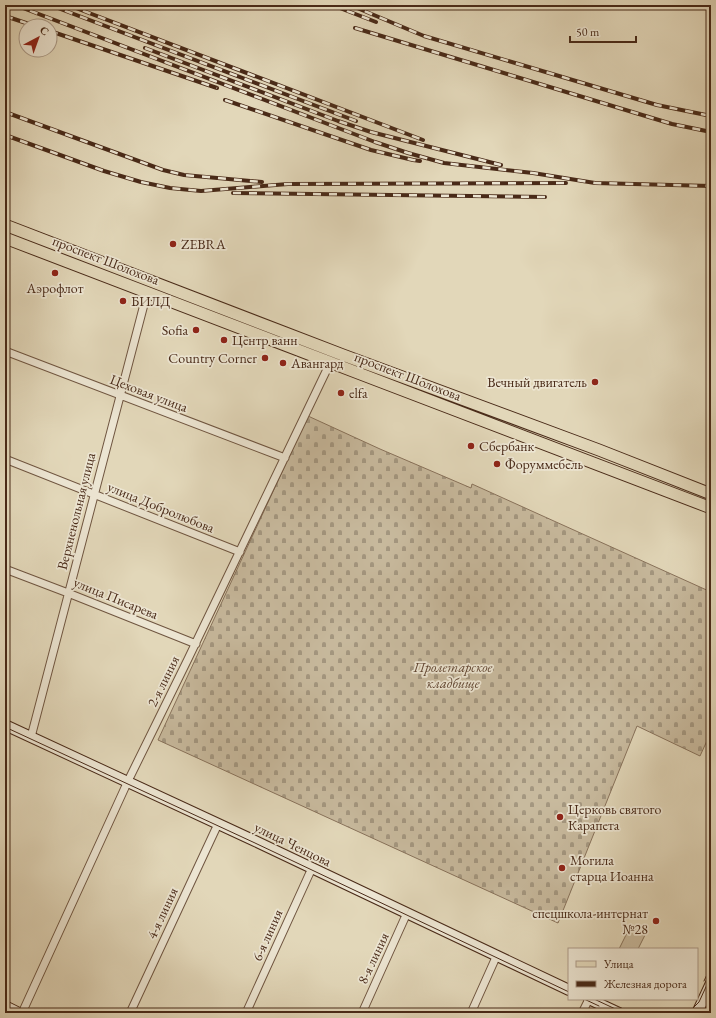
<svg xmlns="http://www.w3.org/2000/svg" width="716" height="1018" font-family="'EB Garamond',serif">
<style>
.cemetery{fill:url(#cemetery-stones);stroke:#88725b}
.park{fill:#c8ba9e;stroke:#88725b}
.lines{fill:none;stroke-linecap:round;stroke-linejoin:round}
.street-casing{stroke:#6f5540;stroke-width:9}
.secondary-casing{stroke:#492a18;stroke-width:12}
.primary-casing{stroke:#492a18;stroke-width:13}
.street{stroke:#ece5d2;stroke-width:7}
.secondary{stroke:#ece5d2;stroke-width:10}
.primary{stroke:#e2d7b9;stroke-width:11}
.tram{stroke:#492a18;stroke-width:1}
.rail-casing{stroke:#492a18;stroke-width:4}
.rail{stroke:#ece5d2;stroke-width:2.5;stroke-dasharray:8;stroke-linecap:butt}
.poi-dot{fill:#8f2418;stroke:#ece5d2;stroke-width:1.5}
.labels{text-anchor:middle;stroke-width:3.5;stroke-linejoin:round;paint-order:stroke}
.poi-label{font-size:14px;fill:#492a18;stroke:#ece5d2;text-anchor:start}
.street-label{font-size:14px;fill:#492a18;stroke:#ece5d2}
.park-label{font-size:14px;font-style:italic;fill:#624733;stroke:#ece5d2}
</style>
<defs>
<pattern id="cemetery-stones" width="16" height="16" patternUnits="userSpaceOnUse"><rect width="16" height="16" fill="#c8ba9e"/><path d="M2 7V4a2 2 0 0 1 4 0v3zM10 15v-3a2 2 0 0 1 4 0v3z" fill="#a49780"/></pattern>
</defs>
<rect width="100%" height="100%" fill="#e2d7b9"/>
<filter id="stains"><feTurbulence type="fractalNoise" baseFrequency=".005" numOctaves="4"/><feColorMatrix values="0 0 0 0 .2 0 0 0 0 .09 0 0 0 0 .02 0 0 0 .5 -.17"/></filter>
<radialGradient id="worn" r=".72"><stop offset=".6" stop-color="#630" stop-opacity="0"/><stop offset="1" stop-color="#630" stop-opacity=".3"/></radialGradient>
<!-- cemetery -->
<path class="cemetery" d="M308,416L380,449L471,488L472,484L711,592V732L700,756L637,726L558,923L158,740Z"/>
<!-- park -->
<path class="park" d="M630,927L645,935L638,949H619Z"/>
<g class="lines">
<!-- street casing -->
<g class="street-casing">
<path id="street" d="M5,351L285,458
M5,459L240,552
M5,569L68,593L196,644
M31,737L147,293
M22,1013L128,781L188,659L330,363
M130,1013L218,824
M246,1013L312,868
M362,1013L407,913
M471,1013L497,955
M582,1013L589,999"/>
</g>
<!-- secondary casing -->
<g class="secondary-casing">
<path id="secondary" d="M5,725L255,841L569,990
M589,999L619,1013
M5,1006L19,1013
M697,1013L711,983"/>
</g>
<!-- primary casing -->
<g class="primary-casing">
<path id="primary" d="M5,225L343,355L599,450L711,494
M5,238C240,328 476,418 711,508"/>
</g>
<!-- street -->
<use href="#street" class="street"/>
<!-- secondary -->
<use href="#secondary" class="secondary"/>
<!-- primary -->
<use href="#primary" class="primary"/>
<!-- tram -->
<path class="tram" d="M5,727L255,843L569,992
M704,981L711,966
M584,999L599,1006
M594,999L624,1013
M688,1013L699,1002L711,976"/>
<!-- rail casing -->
<g class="rail-casing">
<path id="rail" d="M15,5L375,142L408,153L444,163L533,173L595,183L711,186
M50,5L356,121
M68,5L423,140
M332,5L376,22
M350,5L424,36L657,105L711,116
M5,16L35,26
M355,28L672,124L711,132
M50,31L217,88
M145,48L338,121L371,132L501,165
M225,100L371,150L413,160L420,161
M5,112L163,170L184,175L262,182
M5,135L104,171L141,182L170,188L201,191L288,184L566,183
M233,193L545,197"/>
</g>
<!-- rail -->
<use href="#rail" class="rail"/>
</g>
<!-- markers -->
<g class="poi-dot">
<circle cx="173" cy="244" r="4"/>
<circle cx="55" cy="273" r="4"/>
<circle cx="123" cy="301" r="4"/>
<circle cx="196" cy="330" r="4"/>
<circle cx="224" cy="340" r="4"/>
<circle cx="265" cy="358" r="4"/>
<circle cx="283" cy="363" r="4"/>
<circle cx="595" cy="382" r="4"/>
<circle cx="341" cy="393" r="4"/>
<circle cx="471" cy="446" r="4"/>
<circle cx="497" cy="464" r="4"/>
<circle cx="560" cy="817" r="4"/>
<circle cx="562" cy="868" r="4"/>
<circle cx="656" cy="921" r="4"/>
</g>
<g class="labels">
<!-- poi labels -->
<g class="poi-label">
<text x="181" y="249">ZEBRA</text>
<text x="55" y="293" text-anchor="middle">Аэрофлот</text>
<text x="131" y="306">БИЛД</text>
<text x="188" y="335" text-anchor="end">Sofia</text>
<text x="232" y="345">Центр ванн</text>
<text x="257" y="363" text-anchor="end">Country Corner</text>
<text x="291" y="368">Авангард</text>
<text x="587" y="387" text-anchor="end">Вечный двигатель</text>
<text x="349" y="398">elfa</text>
<text x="479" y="451">Сбербанк</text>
<text x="505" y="469">Форуммебель</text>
<text x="568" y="814">Церковь святого<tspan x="568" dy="16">Карапета</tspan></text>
<text x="570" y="865">Могила<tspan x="570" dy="16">старца Иоанна</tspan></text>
<text x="648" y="918" text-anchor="end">спецшкола-интернат<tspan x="648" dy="16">№28</tspan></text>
</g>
<!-- street labels -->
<g class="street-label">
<text transform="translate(106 260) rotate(21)" y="5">проспект Шолохова</text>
<text transform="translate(408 376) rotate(21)" y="5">проспект Шолохова</text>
<text transform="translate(149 393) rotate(21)" y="5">Цеховая улица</text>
<text transform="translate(161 507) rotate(22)" y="5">улица Добролюбова</text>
<text transform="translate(76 511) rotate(-76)" y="5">Верхненольная улица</text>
<text transform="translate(116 598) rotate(22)" y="5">улица Писарева</text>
<text transform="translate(163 681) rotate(-64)" y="5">2-я линия</text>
<text transform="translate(293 844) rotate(26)" y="5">улица Ченцова</text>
<text transform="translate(162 913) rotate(-65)" y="5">4-я линия</text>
<text transform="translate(267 935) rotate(-66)" y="5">6-я линия</text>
<text transform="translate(373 958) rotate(-65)" y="5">8-я линия</text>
</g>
<!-- park labels -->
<g class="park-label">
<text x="453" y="672">Пролетарское<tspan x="453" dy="16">кладбище</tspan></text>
</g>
</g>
<!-- margin -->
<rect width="716" height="1018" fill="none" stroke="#e2d7b9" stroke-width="20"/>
<rect x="6" y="6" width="704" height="1006" fill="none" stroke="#492a18" stroke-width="2"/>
<rect x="10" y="10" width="696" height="998" fill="none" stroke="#492a18"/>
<!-- legend -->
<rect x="568" y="948" width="130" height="52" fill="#ece5d2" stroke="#ab9a88"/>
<rect x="576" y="961" width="20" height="6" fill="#e2d7b9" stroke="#ab9a88"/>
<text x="604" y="968" font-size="12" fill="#492a18">Улица</text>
<rect x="576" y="981" width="20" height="6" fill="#492a18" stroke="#ab9a88"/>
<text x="604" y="988" font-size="12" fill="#492a18">Железная дорога</text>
<!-- north arrow -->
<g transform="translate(38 38) rotate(41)"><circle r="19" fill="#ece5d2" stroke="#ab9a88"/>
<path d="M0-3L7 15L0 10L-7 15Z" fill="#8f2418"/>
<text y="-6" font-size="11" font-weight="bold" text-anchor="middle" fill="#492a18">С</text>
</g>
<!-- scale -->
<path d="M570 36v6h66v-6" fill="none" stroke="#492a18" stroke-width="2"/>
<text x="576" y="36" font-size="12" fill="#492a18" stroke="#ece5d2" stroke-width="3" paint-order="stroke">50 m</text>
<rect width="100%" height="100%" filter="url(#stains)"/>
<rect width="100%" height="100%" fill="url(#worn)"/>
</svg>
